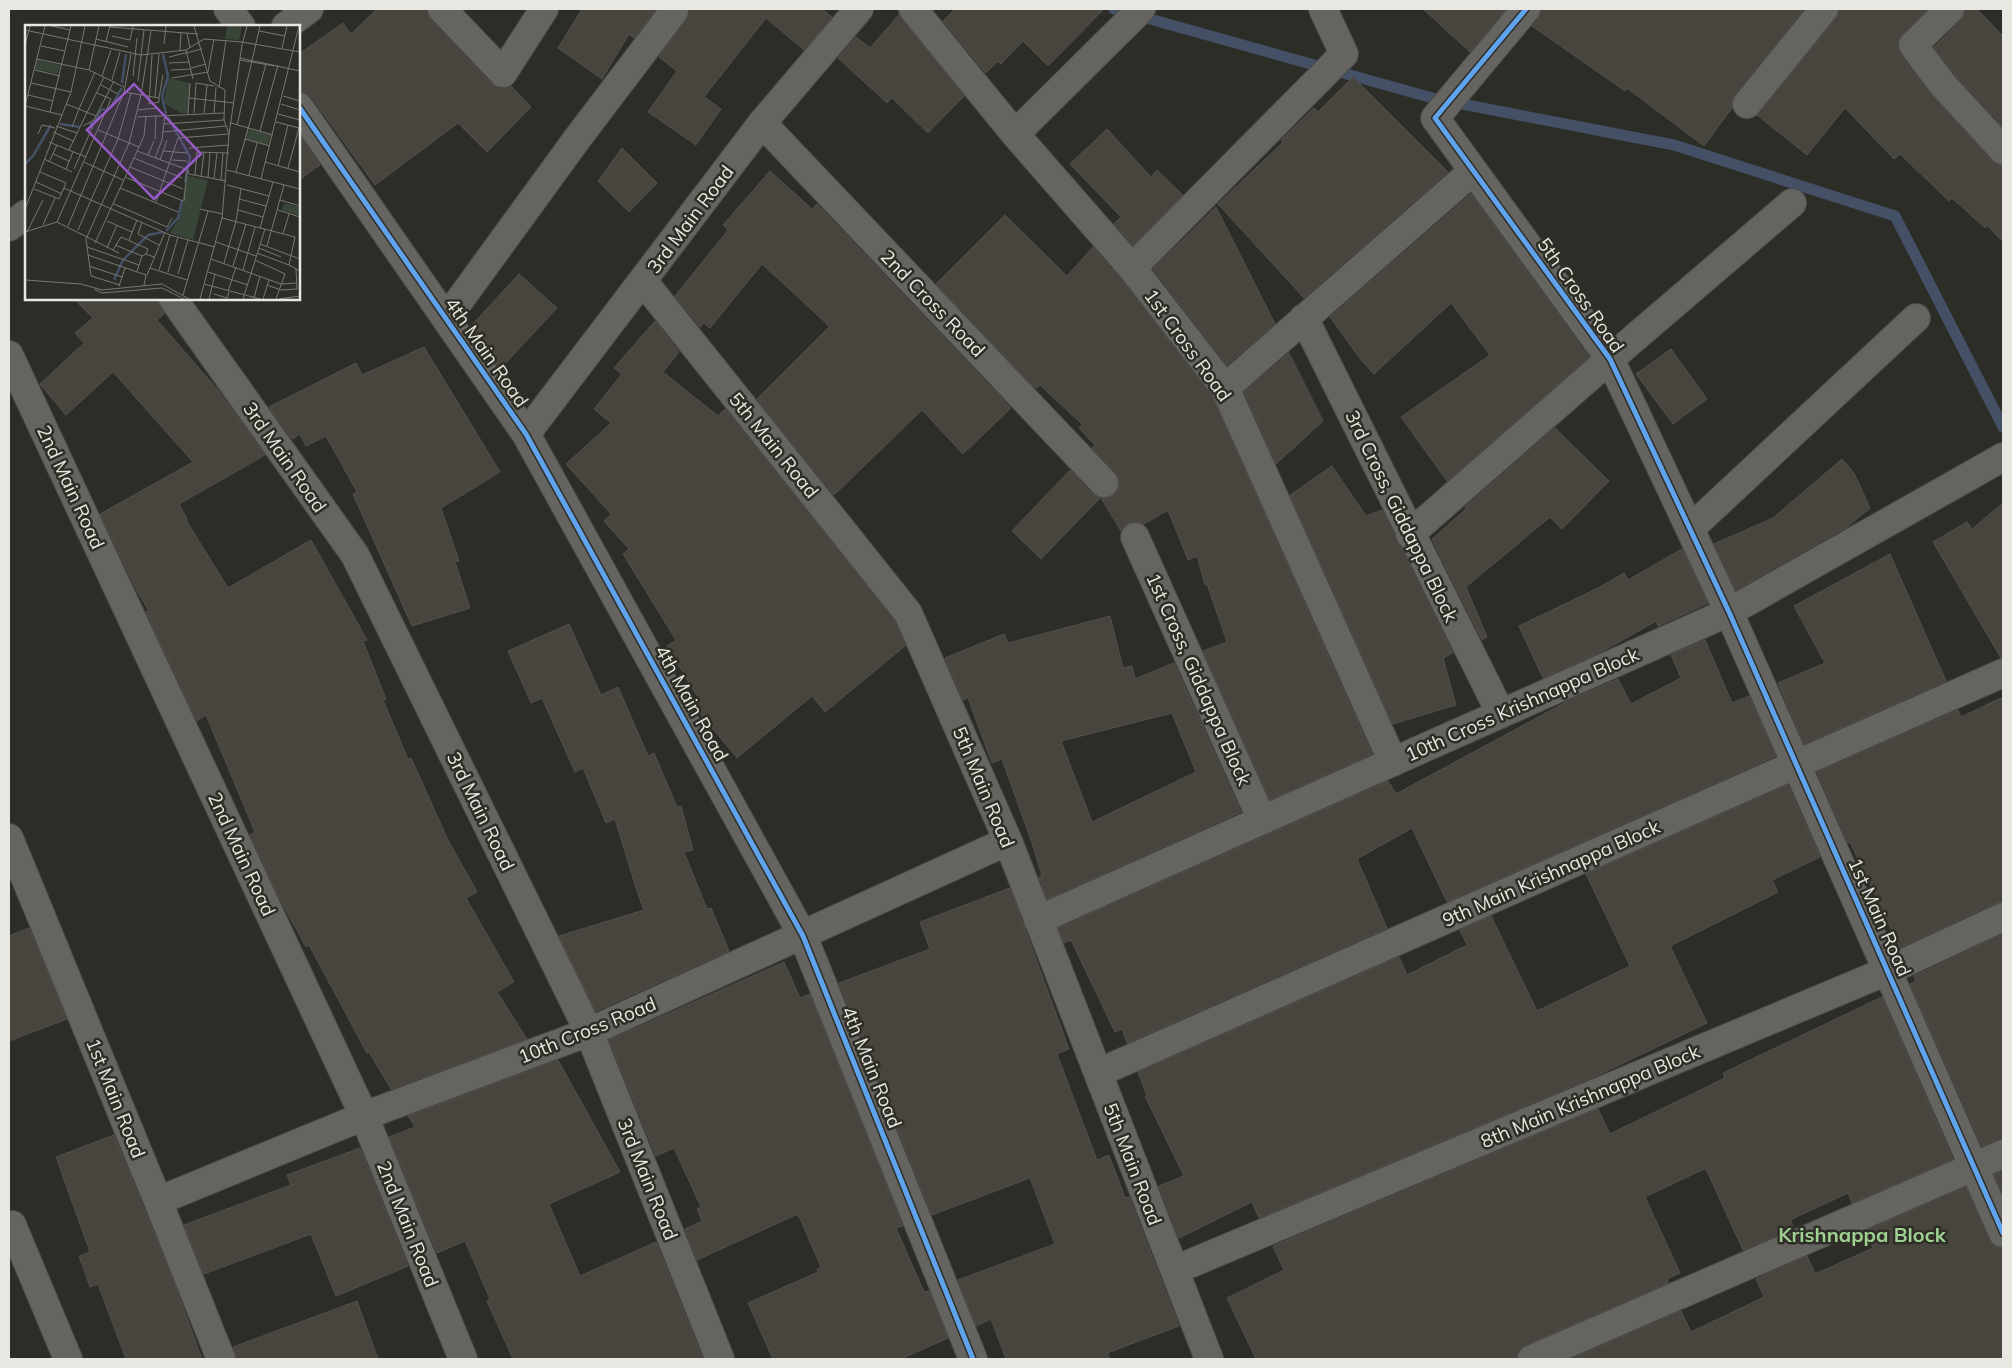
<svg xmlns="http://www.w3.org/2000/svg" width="2012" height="1368" font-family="Mulish,sans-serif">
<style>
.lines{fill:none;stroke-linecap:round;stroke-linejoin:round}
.stream{stroke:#445065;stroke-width:11}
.building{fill:#48453f;stroke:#52504d;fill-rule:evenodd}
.street-casing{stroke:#4b4b48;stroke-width:30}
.street{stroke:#656461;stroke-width:28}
.cycleway-casing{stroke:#2f2e26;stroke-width:8}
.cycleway{stroke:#60a3ed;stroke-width:5}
.labels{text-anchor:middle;stroke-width:5;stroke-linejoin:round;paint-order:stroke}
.street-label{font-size:19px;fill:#e8e7e2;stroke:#2f2e26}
.neighbourhood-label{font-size:20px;font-weight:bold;fill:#9fd193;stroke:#2f2e26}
.inset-river{fill:none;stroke:#445065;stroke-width:2.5}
.inset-road{fill:none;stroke:#787772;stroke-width:1}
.view{fill:#965bc8;fill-opacity:0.15;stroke:#965bc8;stroke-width:2.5}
.inset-edge{fill:none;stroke:#e8e7e2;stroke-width:2.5}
</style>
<rect width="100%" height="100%" fill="#2d2d28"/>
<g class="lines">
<!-- stream -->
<path class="stream" d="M1114,9L1436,99L1674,145L1895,216L2003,427"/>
</g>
<!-- building -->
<path class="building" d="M377,9H427L431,20L492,84L500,88L511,86L531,107L487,152L458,123L375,185L312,98L306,93L299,92V54L343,23L351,34Z
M582,9H656L634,38L629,34L602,79L558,48Z
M689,9H822L832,17L804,50L766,18L704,97L721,109L696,145L648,112L677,71L659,57L686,20Z
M955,9H1104L1048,66L1023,41L1001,64L998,61L986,73L943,21Z
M1423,9H1506L1470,52Z
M1541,9H1804L1735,94L1732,101V108L1704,146L1627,88L1625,91L1532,26L1538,19Z
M1839,9H1928L1902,34L1898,41V48L1900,54L1932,96L1992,161L1998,165H2003V242L1987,225L1985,228L1952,198L1949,201L1900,154L1894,159L1845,108L1807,155L1757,115L1836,19Z
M1965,9H1977L2003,36V127L1955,75L1934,47L1961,20L1965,14Z
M899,15L964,96L928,133L892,98L887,103L838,58L856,37L870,48Z
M1353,77L1448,172L1304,298L1218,204L1283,142L1281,140L1314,108L1318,112Z
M1107,129L1151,177L1157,170L1183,195L1133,245L1114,224L1121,217L1070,164Z
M299,134L320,165L299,180Z
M622,148L657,183L629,212L598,181Z
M770,171L812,209L817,204L1011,408L963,454L922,410L834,495L757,399L829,327L826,323L762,264L710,328L704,323L700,327L675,296L728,230L723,225Z
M1471,194L1589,357L1447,481L1401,417L1490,355L1451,303L1374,374L1361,360L1330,317Z
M1216,207L1275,324L1227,365L1153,269Z
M1005,215L1067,276L1093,247L1120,278L1212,396L1372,754L1270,800L1203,651L1227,642L1207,584L1205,585L1197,556L1188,560L1168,510L1144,524L1137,522L1129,523L1121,531L1101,498H1108L1115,494L1119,487V479L1115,472L1092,448L1095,445L1079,428L1082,424L1040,385L1037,388L1033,386L936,284Z
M519,274L557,308L500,369L470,327Z
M74,299H158L160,308L164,314L157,320L218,390L265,455L179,504L187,519L186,520L228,588L311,540L367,640L363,641L386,699L383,700L408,759L411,758L448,840L477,892L466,898L514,982L497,992L527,1039L391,1089L369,1052L367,1053L309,945L306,947L282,903L250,835L255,832L206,715L197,721L146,612L149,611L137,591L100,514L193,462L113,372L66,415L40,384L84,343L75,333L93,318Z
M655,321L679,352L663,372L718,416L725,409L895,621L905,646L825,712L812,696L737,758L694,706L700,701L667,646L676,640L623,554L629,549L604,521L611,514L566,464L611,423L594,409L622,374L614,368Z
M424,347L500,472L441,508L459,561L455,562L470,608L412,626L353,494L357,492L326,436L306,446L300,434L292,439L269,407L356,363L362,375Z
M1671,349L1707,399L1673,424L1636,374Z
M1289,353L1323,421L1276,464L1244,392Z
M1555,428L1609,481L1562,529L1550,517L1466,587L1487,637L1482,640L1432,539L1466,509L1465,507Z
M1842,459L1854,473L1870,508L1847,527L1736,590L1714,544L1773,518Z
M1332,466L1366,516L1382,510L1453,653L1443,658L1456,705L1393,724L1290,495Z
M1070,470L1093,494L1100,498L1041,559L1012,531Z
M2003,503V658H2001L1933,542L1967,522L1972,529Z
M1682,549L1708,603L1658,626L1656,621L1605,650L1543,678L1519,626L1600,587L1624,573L1628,580Z
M1890,554L1946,681L1804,744L1778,683L1825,663L1794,606Z
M1110,616L1123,668L1132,666L1135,679L1174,663L1241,812L1047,899L1039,877L1042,876L1033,846L1002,759L992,763L968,698L963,700L945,658L1004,634L1008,643ZM1172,713L1196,772L1092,822L1061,741Z
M569,624L601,695L618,687L648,756L654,753L677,807L681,806L693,850L684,852L707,909L711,908L729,951L596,1011L559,936L644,910L637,891L615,819L606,823L583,768L575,772L542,698L531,703L508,651Z
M1705,640L1732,703L1749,696L1776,756L1447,902L1412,828L1357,859L1387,928L1127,1043L1122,1029L1115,1032L1071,940L1064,943L1058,928L1388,781L1396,794L1568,701L1618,679L1631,704L1681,678L1671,655Z
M2003,697V902L1996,903L1900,948L1850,842L1848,843L1817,772L1958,710L1961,717Z
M1788,785L1820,857L1772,880L1778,892L1670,946L1707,1023L1592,1078L1259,1218L1252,1202L1179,1238L1159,1186L1184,1176L1145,1096H1147L1138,1072L1399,957L1407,975L1467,945L1460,930L1491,916L1537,1011L1630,966L1586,874Z
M1010,888L1069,1049L1057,1054L1078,1110L1097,1160L1109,1155L1125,1198L1129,1197L1179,1326L1107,1353L1110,1359H1006L991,1319L976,1326L958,1280L1055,1244L1030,1178L932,1215L839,983L930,949L920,922Z
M29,928L67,1019L9,1041V936Z
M2003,934V1139L1982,1146L1910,984L1916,981L1914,976Z
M784,962L800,998L810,994L903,1226L896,1228L924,1292L929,1291L948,1338L901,1359H773L748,1303L818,1272L817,1269L821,1267L798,1214L697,1260L685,1229L702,1221L697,1209L701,1207L674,1148L656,1156L609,1040Z
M1882,997L1953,1159L1852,1203L1848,1193L1790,1220L1794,1228L1743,1250L1706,1169H1704L1645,1197L1680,1273L1667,1279L1668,1283L1526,1345L1519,1350L1517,1359H1256L1227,1298L1284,1270L1273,1246L1598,1109L1610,1134L1725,1078L1723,1073Z
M558,1060L620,1172L549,1204L580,1276L656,1242L703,1359H513L487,1301L490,1299L465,1241L437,1253L389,1137L415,1127L408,1116Z
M114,1135L175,1285L202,1359H126L98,1284L90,1287L79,1256L90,1252L56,1157Z
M360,1148L408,1266L336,1296L311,1234L204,1274L184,1225L291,1185L287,1175Z
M2003,1171V1195L1994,1175Z
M1966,1187L1989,1239L1994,1246L2003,1248V1359H1571L1681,1311L1691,1332L1764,1297L1756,1279L1807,1256L1815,1274L1873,1248L1865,1231Z
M357,1301L378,1359H236L233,1347Z"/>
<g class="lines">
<!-- street casing -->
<g class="street-casing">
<path id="street" d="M228,9L241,26
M442,9L503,73L544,9
M913,9L1015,134L1132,268L1225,388L1393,762
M1526,9L1435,118L1610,359L1729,612L2003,1233
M1950,9L1913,45L1943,85L2003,150
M286,26L309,9
M1747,104L1824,9
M299,107L526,434L803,936L973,1359
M762,123L1104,483
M1015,134L1141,9
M9,227L26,214
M1132,268L1344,54L1323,9
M643,281L908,613L1008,841L1209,1359
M173,299L355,555L589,1032L720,1359
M1304,318L1501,714
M446,319L577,139L674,11
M9,355L364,1116L463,1359
M1225,388L1473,171
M526,434L762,123L859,9
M1690,529L1916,318
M1410,534L1610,359L1792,203
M1135,537L1262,820
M9,838L158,1201L221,1359
M1038,920L1729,612L2003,457
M1098,1073L2003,673
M158,1201L364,1116L589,1032L1008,841
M12,1225L68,1359
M1175,1270L1887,971L2003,917
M1532,1359L2003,1154"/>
</g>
<!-- street -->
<use href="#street" class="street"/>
<!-- cycleway casing -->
<g class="cycleway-casing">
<path id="cycleway" d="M1526,9L1435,118L1610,359L1729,612L2003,1233
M299,107L526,434L803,936L973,1359"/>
</g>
<!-- cycleway -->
<use href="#cycleway" class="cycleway"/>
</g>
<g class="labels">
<!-- street labels -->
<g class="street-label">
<text transform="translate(690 219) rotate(-53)" y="7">3rd Main Road</text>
<text transform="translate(1581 295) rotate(55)" y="7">5th Cross Road</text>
<text transform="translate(933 303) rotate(46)" y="7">2nd Cross Road</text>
<text transform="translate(1188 345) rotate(54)" y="7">1st Cross Road</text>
<text transform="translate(487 352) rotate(55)" y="7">4th Main Road</text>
<text transform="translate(774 445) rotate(51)" y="7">5th Main Road</text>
<text transform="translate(285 457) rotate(55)" y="7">3rd Main Road</text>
<text transform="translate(71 487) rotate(65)" y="7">2nd Main Road</text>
<text transform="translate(1402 516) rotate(64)" y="7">3rd Cross, Giddappa Block</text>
<text transform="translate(1199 679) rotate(66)" y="7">1st Cross, Giddappa Block</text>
<text transform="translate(692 703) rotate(61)" y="7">4th Main Road</text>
<text transform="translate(1522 704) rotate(-24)" y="7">10th Cross Krishnappa Block</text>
<text transform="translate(984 787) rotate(67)" y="7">5th Main Road</text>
<text transform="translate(481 811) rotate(64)" y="7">3rd Main Road</text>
<text transform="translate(242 854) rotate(65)" y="7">2nd Main Road</text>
<text transform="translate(1551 873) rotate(-24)" y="7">9th Main Krishnappa Block</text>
<text transform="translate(1880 917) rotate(66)" y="7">1st Main Road</text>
<text transform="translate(587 1030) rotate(-22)" y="7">10th Cross Road</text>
<text transform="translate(872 1067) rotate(68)" y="7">4th Main Road</text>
<text transform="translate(1590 1096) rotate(-23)" y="7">8th Main Krishnappa Block</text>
<text transform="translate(116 1098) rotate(68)" y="7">1st Main Road</text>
<text transform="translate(1133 1164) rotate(69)" y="7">5th Main Road</text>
<text transform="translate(648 1179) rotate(68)" y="7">3rd Main Road</text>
<text transform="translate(408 1224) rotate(68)" y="7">2nd Main Road</text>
</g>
<!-- neighbourhood labels -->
<g class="neighbourhood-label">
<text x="1862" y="1242">Krishnappa Block</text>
</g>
</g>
<!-- overview -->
<g transform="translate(25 25)">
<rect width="275" height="275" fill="#2d2d28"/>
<path d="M202,1H217L214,15L200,14ZM12,35L35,40L33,49L10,44ZM143,53L165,58L163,88H156L139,78ZM224,104L246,110L243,120L221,114ZM162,151L183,155L168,215L145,208L153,195ZM259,178L275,182V191L257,185Z" fill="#384538"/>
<path class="inset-river" d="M138,29L143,51L137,71L141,89M97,58L101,29M86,82L97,63M143,92L165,132L160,157M35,99L55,102M64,99L69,98L76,85L80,84M0,139L8,131L26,100M141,206L153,193L157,175M89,255L98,235L123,210L138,207"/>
<path class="inset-road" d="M27,1L45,5M85,2L173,9M0,5L116,30L161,25L179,14L217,17M234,6L260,11M162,8L165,23M87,11L105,15L108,1M71,14L103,22M81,16L85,1M217,17L275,27M139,19L141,1M0,20L5,1M217,20L222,1M16,21L40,26M257,23L262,1M161,25L168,54M155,26L156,8M127,30L124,79L134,77V73M144,32L177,24M215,33L275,46M12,34L64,45L99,62M215,35L250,41M144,38L165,37M166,43L181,39M10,45L35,51M64,45L74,1M146,45L166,44M77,51L86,25M108,51L112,13M147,53L183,47L189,14M87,55L95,27M113,56L119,5M6,58L46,67M76,60L93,69M194,63L201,15M99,67L134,73L138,50M3,70L28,76M258,71L275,76M130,72L134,29M164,73L209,78M41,79L54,84L70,47M256,79L275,85M0,81L20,1M0,81L37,90M113,85L132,83M25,87L46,1M169,88L171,58L189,61M179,88L182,60M189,88L191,62M163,89L165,58M253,89L275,95M112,92L199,88M251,97L274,103M206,98L248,110M139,99L199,95M212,100L235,1M31,101L52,108M58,101L69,95L89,56M47,102L54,84L71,91M73,105L114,122M235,106L253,40M28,107L48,116M138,107L201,101M13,109L17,100L30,103M130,114L131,90M220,114L245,121M24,117L61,132M164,123L204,120M44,125L79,52M112,126L163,145L164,149L201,156M138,126L162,128M28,129L44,136M123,130L129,116M109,133L157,153M130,133L137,115L140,89M19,134L47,147M135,135L142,115M147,135L162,136M24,137L32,120M59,137L98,155M240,137L275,147M253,141L263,100M105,142L158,164M263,143L274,103M41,144L48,127M49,144L68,101M202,145L275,164M211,147L241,39M170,150L172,127L204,128M224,150L232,118M100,152L158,176M176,152L179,127M183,153L185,127M189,153L192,128M236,154L274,1M196,155L198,128M11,157L37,169M202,160L244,171M39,163L145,210L190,222M95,163L153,187M9,164L34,174L41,158L15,147M214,174L241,181M66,175L93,114L106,68M255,175L275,181M159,176L162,146M131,177L153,113L204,109L199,95L200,65L185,56L169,1M89,179L142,202L147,193M0,184L46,67L60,1M175,184L198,189M213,185L238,192M253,185L275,192M197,193L270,212L264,240L275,246M82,196L107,207M32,197L86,74L72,68M117,197L113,209L134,220M18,200L30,173M43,201L99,67L106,29M235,203L248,157M53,205L66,175M0,207L32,197L94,228M2,207L18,175M258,209L264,189M61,214L104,118L116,70L126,6M61,214L66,251L95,260M104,215L112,195M191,217L231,231M70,218L119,111L121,91M235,219L275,234M90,220L117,231L121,229M242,221L259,160M62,222L114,240M82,223L92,200M234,223L256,232M88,225L96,212L123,224L121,229L129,232M232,228L264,240M63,230L121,250L119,260M186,234L256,259L272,258M230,235L260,249L251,274M199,238L211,196L216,164M64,241L97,252M208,241L221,199M125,243L162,255M134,245L145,210M218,245L230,202M112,246L117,231M143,247L153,212M183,247L223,260M153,249L163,215M122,250L140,207M0,255L56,259L77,265L137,259L164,274M179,259L235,274M242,260L256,265L272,264L271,244M94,261L100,243M69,264L77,268L137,263L159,274M203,266L211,242M189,269L202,273L204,267M158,270L183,186M229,273L235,251M175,274L197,193L204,109L217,20M184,274L190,249M218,274L240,204M238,274L244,255M254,274L275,271"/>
<path class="view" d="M109,59L176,129L129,174L62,105Z"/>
<rect width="275" height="275" class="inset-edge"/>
</g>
<!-- border -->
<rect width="2012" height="1368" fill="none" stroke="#e8e7e2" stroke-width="20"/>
</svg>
